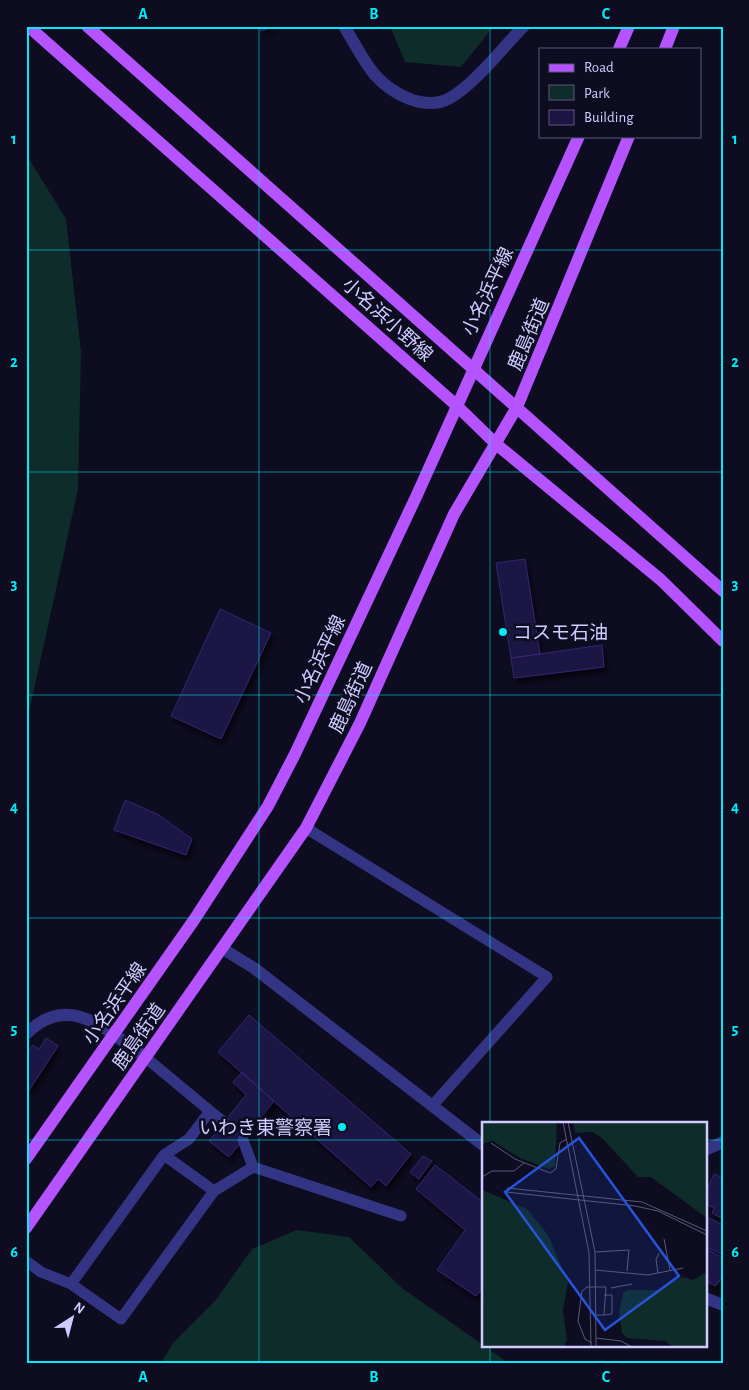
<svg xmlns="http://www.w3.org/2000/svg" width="749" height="1390" font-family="'Alegreya Sans','Noto Sans JP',sans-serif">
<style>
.green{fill:#0e2c29}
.building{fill:#1d1644;stroke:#312771;filter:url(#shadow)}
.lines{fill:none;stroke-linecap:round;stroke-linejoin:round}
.lane{stroke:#333584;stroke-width:11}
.street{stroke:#333584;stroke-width:12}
.primary{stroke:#b453ff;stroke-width:12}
.grid{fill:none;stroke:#00edf7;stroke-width:1;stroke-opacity:0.55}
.poi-dot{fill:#00edf7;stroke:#0e0c21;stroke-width:2}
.labels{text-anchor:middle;stroke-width:5;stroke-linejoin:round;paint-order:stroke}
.street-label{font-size:19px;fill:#cfccff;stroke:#0e0c21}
.poi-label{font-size:19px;fill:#cfccff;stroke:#0e0c21;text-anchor:start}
.inset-road{fill:none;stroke:#5b597a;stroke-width:1}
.view{fill:#2654da;fill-opacity:0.15;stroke:#2654da;stroke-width:2.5}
.inset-edge{fill:none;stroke:#cfccff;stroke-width:2.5}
.neatline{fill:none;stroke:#00edf7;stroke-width:2}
.grid-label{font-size:16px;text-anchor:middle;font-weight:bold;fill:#00edf7}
</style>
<defs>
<filter id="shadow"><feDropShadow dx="3" dy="5.5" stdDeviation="2.5" flood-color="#0009"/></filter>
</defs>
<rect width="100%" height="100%" fill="#0e0c21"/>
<!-- green -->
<path class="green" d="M390,26H494L461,67L405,62Z
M26,154L66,219L81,352L78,489L26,726Z
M297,1230L349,1237L402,1288L510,1364H160L174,1342L216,1300L252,1249Z"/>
<!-- building -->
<path class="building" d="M259,26H276L261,31Z
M525,559L540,654L511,658L496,563Z
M220,609L271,633L221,739L171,716Z
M602,645L604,667L514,678L511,658Z
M125,800L159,815L192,839L186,855L114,830Z
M249,1015L411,1154L386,1186L378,1179L371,1187L218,1052Z
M46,1038L58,1046L28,1092L26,1055L33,1045L39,1049Z
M242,1072L274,1101L229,1157L209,1141L246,1095L233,1082Z
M423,1156L432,1161L419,1179L410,1172Z
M435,1165L483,1202V1288L476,1296L437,1270L465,1230L416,1189Z
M714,1174L723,1178V1219L712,1213L714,1208L705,1204V1194Z
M705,1216L723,1225V1255L705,1246Z
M705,1248L723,1258V1275L716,1286L705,1281Z"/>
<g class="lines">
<!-- lane -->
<path class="lane" d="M306,828L547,977L432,1106
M210,1111L224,1122
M243,1140L253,1167L401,1216
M214,1191L253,1167
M26,1261L41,1272L71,1284L164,1155L189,1139L210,1111L145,1057
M71,1284L121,1319L214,1191L164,1155"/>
<!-- street -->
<path class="street" d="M344,26C354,42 363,61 375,75C392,94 425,112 450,98C475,84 503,47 524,26
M223,949L254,968L483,1145
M26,1034C69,991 106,1030 145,1057
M705,1150L723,1142
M705,1298L723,1305"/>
<!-- primary -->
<path class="primary" d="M28,26L456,405L496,444L661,580L723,641
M87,26L723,591
M619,49L629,26
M665,49L674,26
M26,1159L194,920L268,806L295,754L416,497L579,136
M26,1228L306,828L360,723L454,514L517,407L629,136"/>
</g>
<!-- grid -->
<path class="grid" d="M259,26V1364M490,26V1124M26,250H723M26,472H723M26,695H723M26,918H723M26,1140H483M705,1140H723M490,1346V1364"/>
<!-- markers -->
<g class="poi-dot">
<circle cx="503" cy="632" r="5"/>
<circle cx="342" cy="1127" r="5"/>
</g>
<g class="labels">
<!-- street labels -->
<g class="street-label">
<text transform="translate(487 291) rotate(-65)" y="7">小名浜平線</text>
<text transform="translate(388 319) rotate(42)" y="7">小名浜小野線</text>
<text transform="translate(528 334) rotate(-67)" y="7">鹿島街道</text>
<text transform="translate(319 659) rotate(-65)" y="7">小名浜平線</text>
<text transform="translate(350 697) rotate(-65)" y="7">鹿島街道</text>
<text transform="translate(114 1003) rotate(-55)" y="7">小名浜平線</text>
<text transform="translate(138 1036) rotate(-55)" y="7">鹿島街道</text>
</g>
<!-- poi labels -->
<g class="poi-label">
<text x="513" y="639">コスモ石油</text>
<text x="332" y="1134" text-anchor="end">いわき東警察署</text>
</g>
</g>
<!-- overview -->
<g transform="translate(482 1122)">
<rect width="225" height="225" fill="#0e0c21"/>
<path d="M0,0H75L73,44L67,47L38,36L11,19L2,21L0,26ZM91,0H225V96L169,55H156L120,16L110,10L93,11ZM0,68L45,87L66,113L86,160L81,189L85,218L82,225H0ZM225,150V225H190L184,219L145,216L140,211L137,191L141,171L146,168H178L186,160L202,155L211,158Z" fill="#0e2c29"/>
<path class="inset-road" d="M81,0L107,131L109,225M86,0L113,130L114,225M9,21L33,37L68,51L74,47L78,21L85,17M0,55L10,49H32L42,41M25,66L160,80L225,109M24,70L153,84L176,89L225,113M182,117L188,148M113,130L147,128L145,149M113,148L166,153L201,146M176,151L174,137L177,131M129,166L150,162M122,173H130V192L122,193M114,216L139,219L150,225M110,221L103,217L96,199L100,169L105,165H124L122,193H114"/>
<path class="view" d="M97,16L197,154L123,208L23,70Z"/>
<rect width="225" height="225" class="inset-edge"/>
</g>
<!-- border -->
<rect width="749" height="1390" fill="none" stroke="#0e0c21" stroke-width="55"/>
<!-- legend -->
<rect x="539" y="48" width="162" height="90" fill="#0e0c21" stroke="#5b597a"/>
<rect x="549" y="64" width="25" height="8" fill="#b453ff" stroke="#5b597a"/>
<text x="584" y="72" font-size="15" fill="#cfccff">Road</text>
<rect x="549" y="85" width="25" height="15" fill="#0e2c29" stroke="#5b597a"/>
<text x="584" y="98" font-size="15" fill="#cfccff">Park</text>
<rect x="549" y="110" width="25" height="15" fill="#1d1644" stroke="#5b597a"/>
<text x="584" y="122" font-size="15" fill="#cfccff">Building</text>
<!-- north arrow -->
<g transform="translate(72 1318) rotate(36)" stroke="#0e0c21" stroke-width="4" paint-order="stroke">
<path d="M0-4L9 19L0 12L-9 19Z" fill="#cfccff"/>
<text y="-8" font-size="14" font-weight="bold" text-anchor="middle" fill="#cfccff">N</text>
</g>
<rect x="28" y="28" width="694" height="1334" class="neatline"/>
<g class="grid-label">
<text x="143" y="19">A</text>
<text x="374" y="19">B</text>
<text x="606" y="19">C</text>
<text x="14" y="144">1</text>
<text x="735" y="144">1</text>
<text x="14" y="367">2</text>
<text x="735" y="367">2</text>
<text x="14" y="589">3</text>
<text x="735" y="589">3</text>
<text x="14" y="812">4</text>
<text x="735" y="812">4</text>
<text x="14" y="1034">5</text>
<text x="735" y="1034">5</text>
<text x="14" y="1257">6</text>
<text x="735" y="1257">6</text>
<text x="143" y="1382">A</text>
<text x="374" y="1382">B</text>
<text x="606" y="1382">C</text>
</g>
</svg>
